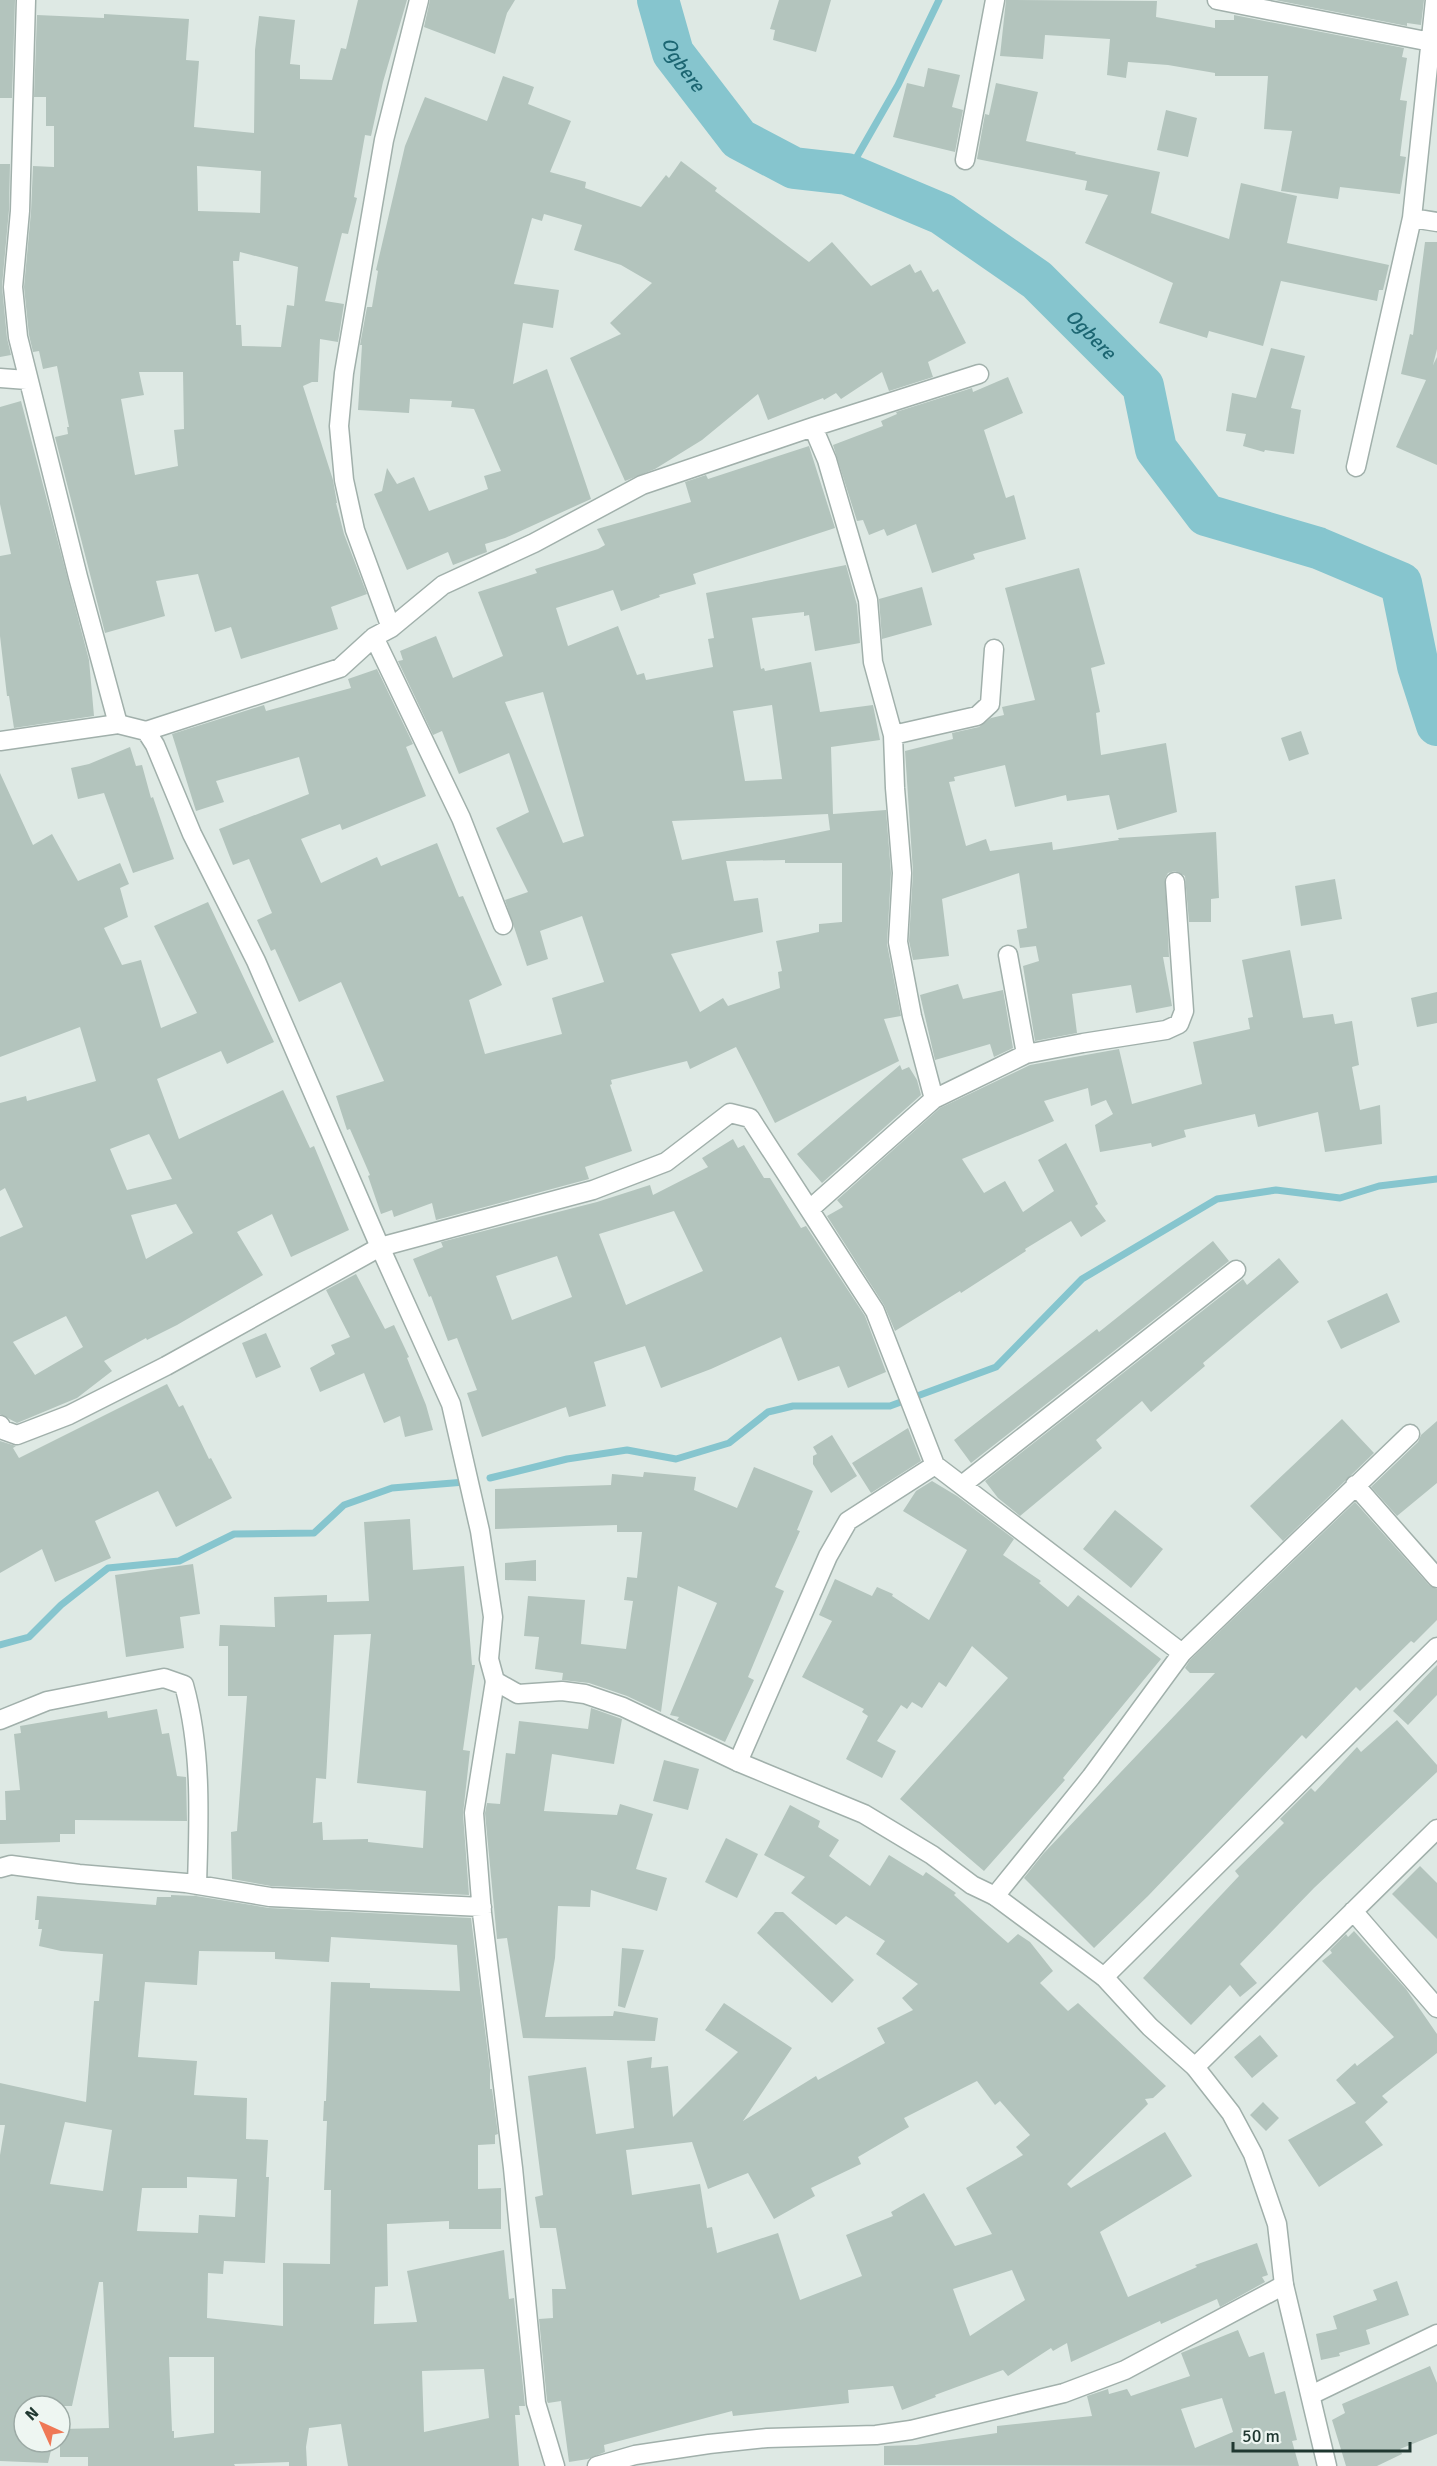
<svg xmlns="http://www.w3.org/2000/svg" width="1437" height="2466" font-family="Signika,sans-serif">
<style>
.lines{fill:none;stroke-linecap:round;stroke-linejoin:round}
.stream{stroke:#86c5ce;stroke-width:7}
.river{stroke:#86c5ce;stroke-width:42}
.building{fill:#b3c4bd;fill-rule:evenodd}
.minor-casing{stroke:#a1b0ab;stroke-width:21}
.tertiary-casing{stroke:#a1b0ab;stroke-width:21}
.minor{stroke:#fff;stroke-width:18}
.tertiary{stroke:#fff;stroke-width:18}
.labels{text-anchor:middle;stroke-width:4.5;stroke-linejoin:round;paint-order:stroke}
.water-label{font-size:20px;font-style:italic;fill:#1c6672;stroke:#eef6f2}
</style>
<rect width="100%" height="100%" fill="#dee9e4"/>
<g class="lines">
<!-- stream -->
<path class="stream" d="M847,174L898,85L939,0
M490,1478L567,1459L627,1450L676,1459L729,1443L768,1412L793,1406H890L996,1367L1082,1279L1217,1199L1276,1190L1340,1198L1379,1186L1437,1179
M0,1645L29,1637L61,1605L108,1568L179,1561L234,1534L314,1533L344,1505L392,1488L465,1482"/>
<!-- river -->
<path class="river" id="s1" d="M658,0L673,53L739,139L794,168L847,174L942,214L1037,280L1143,386L1156,449L1206,515L1318,548L1401,583L1418,666L1437,725"/>
</g>
<!-- building -->
<path class="building" d="M0,0H15L12,98H0Z
M358,0H407L383,82L371,136L365,135L354,197L357,198L348,234L342,233L325,301L344,304L338,342L320,339L318,382H312L303,386L333,480L337,503H336L344,534L367,594L331,607L338,629L241,659L231,627L215,632L198,574L156,581L165,616L105,633L55,437L68,434L67,427H69L57,366L43,369L39,351L33,352L29,335L24,287L31,212L33,166L54,167V126H46V97H34L37,15L104,18V14L189,19L186,60L199,61L194,127L254,133L255,50L259,16L295,20L290,64L300,65V79L332,80L341,48L346,49ZM197,166L261,171L260,213L198,211ZM240,252L298,267L294,306L287,305L281,347L242,346L241,325H236L233,261H239ZM139,372H183L184,429L174,430L178,466L135,475L121,399L144,395Z
M430,0H515L507,13L495,54L424,27Z
M779,0H831L816,52L773,40L775,30L770,29Z
M1006,0L1157,1L1156,17L1215,28V20H1234V15L1404,48L1402,57L1407,58L1400,100L1407,101L1400,156L1406,157L1400,194L1340,187L1338,199L1281,191L1292,131L1264,129L1268,76H1215V73L1168,65L1128,62L1126,78L1107,75L1110,39L1045,35L1043,59L1000,56Z
M1275,0H1424L1421,25L1407,23V26Z
M928,68L960,75L952,107L963,110L955,152L893,137L907,83L924,87Z
M503,76L534,87L528,104L571,121L550,172L586,182L585,188L641,207L666,175L669,178L681,161L717,188L715,191L809,262L832,242L871,286L910,264L915,273L921,270L933,292L938,289L966,343L928,362L933,377L889,391L882,372L841,399L836,393L824,400L823,398L768,420L758,394L702,440L655,469L625,481L570,358L621,334L610,323L652,283L621,265L574,250L582,225L544,214L542,221L532,218L514,284L559,290L553,328L523,323L513,384L547,369L591,499L505,538L485,544L487,552L453,565L448,552L407,570L374,494L382,491L387,468L397,484L414,477L429,511L488,489L484,476L501,471L474,409L451,407L452,401L410,399L409,413L358,410L362,345H360L367,307H372L378,271L376,270L405,146L425,97L487,121Z
M996,83L1038,92L1026,141L1076,152L1075,154L1160,172L1151,213L1229,239L1241,183L1297,196L1287,243L1389,265L1383,290H1379L1377,301L1281,281L1263,346L1209,331L1207,338L1159,323L1173,283L1085,243L1108,195L1085,190L1087,181L977,159L985,114L989,115Z
M1166,110L1197,118L1188,157L1157,150Z
M0,164H10L9,210L2,286L7,338L11,355L0,357Z
M1425,242H1437V349L1433,365L1437,357V465L1396,447L1426,380L1401,374L1410,334L1413,335Z
M1271,348L1305,356L1291,408L1301,410L1294,454L1265,450L1264,452L1243,446L1246,434L1226,431L1232,393L1256,398Z
M1008,377L1023,413L984,430L1006,498L1014,495L1026,539L973,554L975,559L932,573L916,524L887,536L884,529L869,535L863,520L857,521L833,445L883,426L881,421L897,414L896,412L972,388L973,392Z
M21,401L89,660L94,716L14,728L9,696H7L0,636V556L11,554L0,504V407Z
M809,446L835,528L693,574L696,584L659,595L660,597L621,611L613,590L556,608L568,646L618,626L637,675L644,673L646,680L713,667L708,639L714,638L706,593L846,565L857,605L860,643L815,651L809,615L804,616V612L752,618L761,669L764,668L765,671L811,662L820,712L873,705L880,740L831,747L833,814L886,810L891,873L887,944L901,1016L884,1019L899,1061L775,1123L736,1047L690,1069L687,1061L611,1080L612,1084L610,1085L632,1151L585,1167L589,1179L436,1220L432,1203L394,1217L392,1210L381,1214L368,1176L370,1175L350,1129L347,1130L336,1096L384,1081L341,982L299,1002L275,949L271,951L257,920L272,913L249,859L233,865L219,829L309,794L299,757L216,781L224,802L196,811L172,734L264,705L266,711L351,688L348,679L377,669L413,744L406,747L426,796L342,830L340,824L301,839L321,883L377,857L381,866L437,843L459,897L463,896L502,985L469,1000L485,1054L562,1034L552,998L604,982L582,916L540,931L548,959L527,966L505,900L528,892L496,828L529,812L509,753L459,774L442,731L433,735L398,661L403,660L400,651L436,636L453,678L503,656L478,592L537,573L535,569L598,549L605,545L597,529L691,502L685,482L706,475L708,479ZM543,692L584,836L563,843L505,702ZM772,705L782,779L745,781L733,711ZM828,814L830,830L682,860L672,821ZM785,860V863H842V922L819,924V932L776,941L782,971L778,972L780,988L728,1006L723,998L700,1012L671,954L763,932L758,898L734,901L726,861Z
M1079,568L1105,664L1091,668L1100,712L1096,713L1101,755L1166,743L1177,812L1117,830L1109,795L1067,801L1066,795L1015,807L1005,765L954,777L955,781L949,782L966,846L986,839L990,851L1052,842L1053,850L1119,840L1118,838L1216,832L1219,898L1211,899V922H1189L1185,876L1175,871L1168,873L1165,878L1169,957H1163L1172,1006L1136,1013L1131,985L1072,994L1077,1033L1035,1041L1023,966L1039,961L1036,946L1020,948L1017,930L1027,928L1019,873L942,899L949,956L913,960L909,941L913,872L905,751L953,739L952,733L979,727L991,718L1004,715L1002,707L1035,700L1005,588Z
M922,587L932,625L882,639L879,599Z
M1301,731L1309,754L1289,761L1281,738Z
M130,747L136,766L142,765L151,798L153,797L174,859L133,873L104,793L78,799L71,768L89,764Z
M0,773L33,845L52,834L78,881L120,863L129,884L120,888L128,917L104,928L122,965L141,960L161,1028L197,1013L154,926L208,902L274,1042L227,1064L221,1051L157,1079L179,1139L283,1090L310,1148L314,1146L349,1230L291,1257L272,1214L237,1232L263,1275L177,1325L147,1340L146,1338L104,1361L112,1371L77,1398L17,1423L0,1414V1237L23,1227L5,1188L0,1191V1103L26,1096L27,1101L96,1081L80,1027L0,1057ZM149,1134L172,1179L127,1190L110,1149ZM176,1204L193,1233L146,1259L131,1215ZM66,1316L83,1347L35,1375L13,1342Z
M1335,879L1342,919L1301,926L1295,886Z
M1290,950L1303,1018L1333,1014L1335,1024L1352,1021L1359,1065L1352,1067L1360,1110L1380,1105L1382,1144L1325,1152L1318,1112L1258,1127L1255,1114L1184,1130L1186,1137L1152,1147L1151,1143L1100,1152L1095,1125L1113,1114L1106,1100L1091,1106L1088,1088L1044,1101L1054,1121L962,1159L984,1193L1005,1181L1023,1212L1054,1191L1038,1160L1066,1143L1098,1204L1095,1206L1106,1221L1081,1237L1071,1221L1025,1249L1026,1251L961,1293L960,1291L895,1331L884,1305L827,1216L843,1207L837,1200L940,1108L1030,1065L1119,1049L1132,1104L1202,1084L1193,1042L1250,1029L1248,1018L1253,1017L1242,960Z
M958,984L963,999L1003,990L1013,1048L994,1057L990,1044L935,1060L920,995Z
M1437,992V1023L1417,1027L1411,998Z
M900,1065L902,1070L909,1067L917,1080L921,1095L822,1183L797,1154Z
M733,1139L738,1148L744,1145L764,1178H770L801,1228L806,1226L865,1316L886,1372L848,1388L839,1366L798,1381L781,1337L711,1369L661,1388L645,1346L594,1362L606,1406L569,1417L566,1407L482,1437L467,1393L477,1390L457,1338L448,1341L431,1296L429,1297L413,1259L443,1247L441,1242L597,1202L650,1185L653,1195L708,1167L702,1158ZM674,1211L703,1271L626,1305L599,1234ZM557,1256L572,1297L512,1320L496,1276Z
M1213,1241L1229,1261L971,1463L954,1440L1097,1329L1099,1332Z
M1279,1258L1299,1282L1203,1363L1205,1366L1151,1412L1142,1401L1096,1440L1102,1448L1020,1516L998,1498L985,1481L1243,1279L1247,1285Z
M356,1274L385,1329L394,1325L409,1357L407,1358L426,1405L433,1430L405,1437L400,1416L384,1423L364,1373L320,1392L310,1368L335,1354L331,1345L350,1337L326,1290Z
M1387,1293L1400,1322L1341,1349L1327,1321Z
M266,1333L281,1367L256,1378L242,1343Z
M167,1384L179,1407L183,1405L209,1459L211,1458L232,1498L176,1527L158,1491L95,1521L111,1558L55,1582L42,1549L0,1573V1441L16,1446L13,1448L19,1458Z
M1342,1419L1374,1453L1283,1541L1250,1506Z
M1437,1421V1483L1397,1516L1371,1487L1418,1442L1421,1435Z
M908,1428L921,1461L871,1493L852,1463Z
M832,1435L857,1476L831,1493L813,1464V1456L817,1454L813,1447Z
M754,1467L813,1491L797,1530L800,1531L775,1587L784,1591L748,1677L754,1680L725,1742L677,1720L679,1717L670,1715L717,1603L678,1586L661,1712L627,1696L589,1683L562,1680L563,1673L535,1669L539,1637L524,1636L528,1596L585,1600L581,1644L626,1649L633,1601L624,1600L627,1577L637,1578L642,1532H617V1525L495,1529V1489L611,1485L612,1474L643,1477L644,1472L696,1477L694,1490L737,1508Z
M932,1481L957,1496L1014,1539L1003,1555L1041,1581L1039,1583L1068,1607L1078,1595L1161,1659L1063,1778L1065,1780L984,1871L900,1799L1008,1678L972,1646L946,1687L939,1682L922,1708L912,1702L907,1709L901,1705L877,1741L896,1751L882,1778L846,1759L868,1716L862,1712L864,1709L802,1677L832,1621L819,1615L835,1579L872,1596L877,1587L893,1594L892,1596L929,1620L967,1550L903,1511L916,1491Z
M1355,1502L1429,1585L1437,1589V1620L1414,1643L1411,1641L1360,1691L1356,1687L1306,1739L1302,1735L1148,1896L1094,1948L1024,1878L1043,1854L1215,1673H1190L1185,1668L1190,1660Z
M1115,1510L1163,1549L1131,1588L1083,1549Z
M410,1519L413,1570L464,1566L472,1665H475L463,1750L470,1751L463,1814L469,1895L271,1886L232,1879L231,1832L237,1831L247,1696H228V1646H219L220,1625L275,1627L274,1597L327,1595V1602L369,1601L364,1522ZM371,1634L357,1783L426,1791L423,1848L368,1842V1839L323,1840L322,1822L313,1823L316,1778L326,1779L334,1635Z
M536,1560V1581L505,1580V1563Z
M193,1564L200,1614L180,1617L184,1648L126,1657L115,1575Z
M1437,1665V1695L1408,1725L1393,1711Z
M591,1708L622,1719L614,1764L552,1754L544,1811L617,1815L620,1804L653,1814L636,1869L667,1878L657,1911L591,1890L590,1907L558,1906L555,1958L545,2017L613,2016L614,2011L658,2018L655,2041L523,2038L507,1938L497,1939L485,1813L487,1803L500,1804L506,1753L515,1754L519,1721L588,1729Z
M157,1709L162,1734L169,1733L177,1776L186,1777L187,1821L75,1820V1834H60V1842L0,1844V1820H6L5,1791L20,1790L14,1734L21,1733L20,1726L107,1711L108,1718Z
M1397,1720L1437,1765V1772L1314,1888L1240,1964L1257,1983L1240,1997L1230,1985L1191,2025L1143,1978L1239,1876L1235,1871L1284,1823L1280,1819L1311,1788L1315,1792L1357,1747L1361,1752Z
M664,1760L699,1769L688,1810L653,1801Z
M790,1805L820,1821L818,1827L839,1840L829,1856L870,1886L889,1855L923,1876L926,1872L956,1893L954,1895L1008,1943L1018,1934L1030,1942L1053,1971L1040,1983L1068,2011L1078,2003L1166,2086L1153,2098L1145,2099L1148,2104L1067,2184L1071,2188L1165,2132L1192,2176L1100,2232L1128,2297L1197,2267L1195,2265L1257,2243L1268,2275L1262,2277L1265,2282L1220,2307L1217,2299L1161,2324L1160,2321L1071,2362L1067,2343L1053,2351L1051,2348L1008,2376L1003,2370L935,2395L936,2397L902,2410L893,2386L848,2390L849,2403L733,2416L732,2411L604,2445L605,2452L588,2459L569,2462L561,2401L548,2403L547,2401L539,2319L553,2318L552,2289H566L556,2228H540L535,2197L543,2195L528,2076L586,2067L596,2134L634,2128L627,2061L652,2057L651,2068L668,2066L673,2117L738,2052L705,2030L724,2003L792,2048L743,2121L816,2076L818,2080L885,2043L877,2028L913,2010L902,1998L918,1984L876,1954L885,1941L846,1916L836,1925L791,1893L805,1877L764,1855ZM977,2081L995,2105L1000,2101L1030,2135L1016,2147L1023,2155L966,2188L992,2234L955,2246L924,2193L891,2212L893,2216L846,2235L862,2276L800,2300L778,2233L717,2253L712,2227L707,2228L700,2184L632,2195L626,2150L692,2142L708,2189L748,2173L774,2219L815,2196L811,2188L861,2164L858,2157L909,2127L904,2118ZM1012,2270L1025,2300L970,2336L953,2289Z
M726,1838L758,1854L737,1898L705,1882Z
M1420,1866L1437,1883V1939L1392,1894Z
M171,1895L196,1896L269,1908L471,1918L490,2070V2089H492L498,2134L495,2135V2144L478,2145V2189L501,2188V2229H449V2221L387,2224L388,2286L375,2287L374,2324L417,2322L407,2271L504,2250L509,2299L514,2298L525,2406H519L520,2415H515L519,2466H348L341,2424L309,2428L306,2447L307,2466H289V2462L234,2464L235,2466H88V2457H60V2429L109,2428L103,2282H99L72,2406H24V2442H53L48,2463L0,2461V2155L5,2125H0V2083L86,2102L94,2001H99L103,1954L61,1951L39,1946L42,1929H38L39,1920H35L37,1896L156,1905L157,1897H171ZM331,1937L457,1945L460,1991L370,1988V1983L331,1982L326,2101H324L323,2121H327L324,2190H331L330,2264L283,2263V2326L207,2318L208,2273L223,2274L224,2261L265,2263L269,2177H266L268,2140L246,2139L247,2098L194,2095L197,2061L138,2057L145,1982L197,1985L199,1951L275,1952V1959L329,1962ZM65,2122L112,2130L103,2191L50,2184ZM187,2177L237,2179L235,2217L199,2215L198,2233L137,2231L142,2188H187ZM169,2357H214V2433L174,2438V2431H172ZM484,2369L489,2418L424,2432L422,2371Z
M775,1912H783L854,1980L832,2003L757,1933Z
M1354,1931L1406,1989L1437,2034V2053L1382,2096L1388,2102L1365,2122L1383,2145L1319,2187L1288,2140L1356,2103L1336,2080L1355,2063L1357,2066L1394,2037L1322,1961L1332,1953L1330,1950L1346,1934L1348,1937Z
M622,1948L644,1950L625,2008L618,2006Z
M1260,2035L1278,2056L1252,2078L1234,2057Z
M1263,2102L1279,2118L1266,2131L1250,2115Z
M1397,2281L1409,2315L1366,2330L1370,2344L1339,2353L1340,2356L1321,2360L1316,2334L1337,2329L1333,2316L1377,2300L1373,2290Z
M1238,2330L1249,2357L1264,2352L1275,2394L1285,2391L1297,2440L1292,2441L1299,2466L884,2465V2446L916,2445L997,2433V2426L1092,2416L1087,2396L1108,2389L1109,2394L1127,2389L1131,2396L1190,2376L1181,2353ZM1222,2398L1233,2432L1195,2448L1181,2409Z
M1430,2366L1437,2383V2434L1400,2449L1402,2454L1377,2466H1346L1332,2420L1345,2413L1342,2404Z"/>
<g class="lines">
<!-- minor casing -->
<g class="minor-casing">
<path id="minor" d="M26,0L20,211L13,287L18,337L78,577L118,724
M1217,0L1431,42
M965,160L995,0
M1412,218L1437,222
M0,378L27,380
M813,427L827,460L868,600L873,662L893,735L895,788L902,873L898,942L912,1016L934,1099
M1356,467L1412,218L1435,0
M391,628L355,530L344,480L339,426L344,373L384,140L419,0
M374,637L461,818L503,925
M146,731L340,668L374,637L391,628L443,585L534,543L642,485L813,427L979,374
M893,735L977,716L990,704L994,649
M1008,955L1026,1054
M810,1209L934,1099L1026,1054L1083,1043L1166,1030L1179,1024L1184,1011L1175,882
M0,1425L3,1430L17,1435L69,1415L166,1366L380,1247L593,1190L666,1162L730,1113L750,1118L875,1311L935,1465L1182,1653
M962,1485L1236,1270
M1355,1485L1437,1578
M495,1681L474,1813L482,1913L513,2168L536,2403L555,2466
M0,1720L47,1701L164,1678L184,1685C202,1750 199,1818 197,1885
M738,1762L828,1556L848,1521L935,1465
M0,1868L11,1865L79,1874L186,1883L270,1897L482,1907
M995,1896L1091,1777L1182,1653L1410,1434
M1353,1911L1437,2008
M1104,1977L1437,1647
M1195,2067L1437,1829
M1311,2395L1437,2334
M597,2466L635,2455L709,2444L767,2438L876,2435L911,2430L1064,2393L1125,2370L1284,2285"/>
</g>
<!-- tertiary casing -->
<g class="tertiary-casing">
<path id="tertiary" d="M0,741L118,724L146,731L155,745L192,834L256,961L380,1247L451,1404L480,1531L493,1617L489,1659L495,1681L518,1694L562,1691L585,1694L623,1707L738,1762L864,1814L932,1855L972,1885L995,1896L1104,1977L1150,2027L1195,2067L1231,2113L1253,2154L1277,2224L1284,2285L1327,2466"/>
</g>
<!-- minor -->
<use href="#minor" class="minor"/>
<!-- tertiary -->
<use href="#tertiary" class="tertiary"/>
</g>
<g class="labels">
<!-- water labels -->
<g class="water-label">
<text dy="7" stroke="none"><textPath href="#s1" startOffset="70">Ogbere</textPath></text>
<text dy="7" stroke="none"><textPath href="#s1" startOffset="574">Ogbere</textPath></text>
</g>
</g>
<!-- north arrow -->
<g transform="translate(42 2424) rotate(315)"><circle r="28" fill="#eef6f2" stroke="#9caaa5" stroke-width="1.5"/>
<path d="M0-4.5L10 22L0 15L-10 22Z" fill="#ef7856"/>
<text y="-9" font-size="16" font-weight="bold" text-anchor="middle" fill="#203831">N</text>
</g>
<!-- scale -->
<path d="M1233 2442v9h177v-9" fill="none" stroke="#203831" stroke-width="3"/>
<text x="1242" y="2442" font-size="18" fill="#203831" stroke="#eef6f2" stroke-width="4.5" paint-order="stroke">50 m</text>
</svg>
